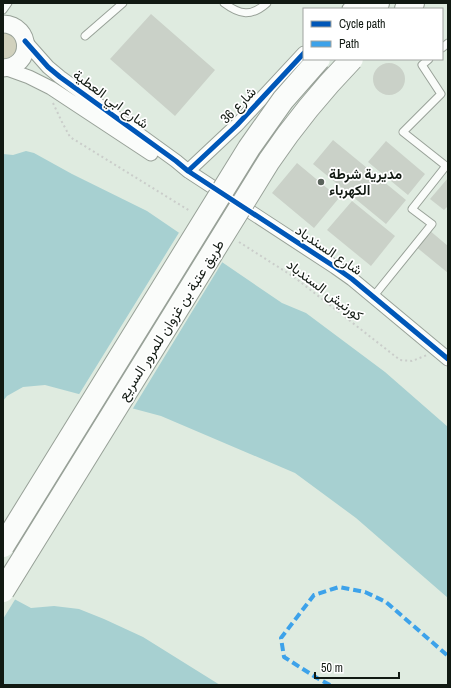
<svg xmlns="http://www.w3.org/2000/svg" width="451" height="688" font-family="'Archivo Narrow',Vazirmatn,sans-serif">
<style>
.green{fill:#d1d1bd}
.water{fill:#a7d0d1}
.pier{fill:#dfebe0}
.building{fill:#cad1c8}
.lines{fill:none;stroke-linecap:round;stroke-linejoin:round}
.service-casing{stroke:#98a198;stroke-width:9}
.minor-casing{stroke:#98a198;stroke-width:15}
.tertiary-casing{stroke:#98a198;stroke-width:19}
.motorway-casing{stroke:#98a198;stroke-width:24}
.path{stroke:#cacdca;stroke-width:2;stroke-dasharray:2 3;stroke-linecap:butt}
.service{stroke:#fafcfa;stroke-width:7}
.minor{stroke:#fafcfa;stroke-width:13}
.tertiary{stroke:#fafcfa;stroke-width:17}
.motorway{stroke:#fafcfa;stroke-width:22}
.motorway-bridge-casing{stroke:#98a198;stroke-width:24;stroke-linecap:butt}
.motorway-bridge{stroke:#fafcfa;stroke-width:22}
.quiet{stroke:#3da2ea;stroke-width:4;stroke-dasharray:8 4;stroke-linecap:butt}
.cycleway-casing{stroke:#fff;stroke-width:8}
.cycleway{stroke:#0057b8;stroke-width:5}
.poi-dot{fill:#59625a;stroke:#fff;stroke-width:1.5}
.labels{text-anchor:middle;stroke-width:3.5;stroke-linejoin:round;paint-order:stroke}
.street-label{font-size:14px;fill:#111912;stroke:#fff}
.poi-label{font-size:14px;font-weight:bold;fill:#111912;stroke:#fff;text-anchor:start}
</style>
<rect width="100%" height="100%" fill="#dfebe0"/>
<!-- green -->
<path class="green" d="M3,29L12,31L20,50L3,63Z"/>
<!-- water -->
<path class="water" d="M26,151L34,153L72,174L147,211L282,303L306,313L385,372L448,427V598L356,518L295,473L161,416L45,385L23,387L7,396L3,401V154L13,155Z
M3,593L31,608L54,606L79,609L104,619L143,637L220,685H3Z"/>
<!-- pier -->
<path class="pier" d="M180,231L223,261L132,410L78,396Z
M3,591L16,598L3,619Z"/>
<!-- building -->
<path class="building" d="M151,14L215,70L175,116L110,59Z
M373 79a16 16 0 1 1 32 0a16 16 0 1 1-32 0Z
M333,140L406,200L386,224L313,164Z
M386,141L425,174L408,195L368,162Z
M297,163L339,198L314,228L272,193Z
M448,178V206L444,210L430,199Z
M352,201L395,236L371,266L327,230Z
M429,230L448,246V273L415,246Z"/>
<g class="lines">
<!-- service casing -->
<g class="service-casing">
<path id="service" d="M224,3C240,15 251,17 267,3
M3,10L8,3
M85,36L123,3
M442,48L448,43
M373,297L432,224L412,209L446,166L403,132L441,94L422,65L429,59"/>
</g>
<!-- minor casing -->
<g class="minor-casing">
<path id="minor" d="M349,9L356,3
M25,41L48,67L60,77L176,161L188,171L335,267L352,279L448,359
M4,68L29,77L51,88L151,154
M188,171L237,125L304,53"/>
</g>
<!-- tertiary casing -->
<g class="tertiary-casing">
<path id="tertiary" d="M3,24C33,25 33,67 3,68"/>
</g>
<!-- motorway casing -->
<g class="motorway-casing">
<path id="motorway" d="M371,9L378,3
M406,9L413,3"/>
</g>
<!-- path -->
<path class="path" d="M53,103L62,122L70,137L190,211
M239,242L294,277L400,360L412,361L427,355"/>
<!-- service -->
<use href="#service" class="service"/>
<!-- minor -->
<use href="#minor" class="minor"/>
<!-- tertiary -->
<use href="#tertiary" class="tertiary"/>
<!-- motorway -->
<use href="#motorway" class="motorway"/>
<!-- motorway-bridge casing -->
<g class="motorway-bridge-casing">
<path id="motorway-bridge" d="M3,546L249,148L283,100L319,59
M3,591L269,161C294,124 321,91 352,59"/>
</g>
<!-- motorway-bridge -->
<use href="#motorway-bridge" class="motorway-bridge"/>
<!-- quiet -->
<path class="quiet" d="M330,685L317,678L284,657L281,638L314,595L339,587L365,592L386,602L448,656"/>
<!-- cycleway casing -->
<g class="cycleway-casing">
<path id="cycleway" d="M25,41L48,67L60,77L176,161L188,171L335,267L352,279L448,359
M188,171L237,125L304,53"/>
</g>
<!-- cycleway -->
<use href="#cycleway" class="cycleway"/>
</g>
<!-- markers -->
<circle class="poi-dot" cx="321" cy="182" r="4"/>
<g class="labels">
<!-- street labels -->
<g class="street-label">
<text transform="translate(111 99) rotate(36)" y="5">شارع ابي العطية</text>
<text transform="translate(238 105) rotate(-46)" y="5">شارع 36</text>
<text transform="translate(329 250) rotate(34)" y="5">شارع السندباد</text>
<text transform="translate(325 290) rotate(37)" y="5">كورنيش السندباد</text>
<text transform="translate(171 320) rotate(-58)" y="5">طريق عتبة بن غزوان للمرور السريع</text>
</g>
<!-- poi labels -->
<g class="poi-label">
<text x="329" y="179">مديرية شرطة<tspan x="329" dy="16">الكهرباء</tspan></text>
</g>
</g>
<!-- border -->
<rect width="451" height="688" fill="none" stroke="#111912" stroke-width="8"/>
<!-- legend -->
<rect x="303" y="8" width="140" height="52" fill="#ffffff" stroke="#a0a3a0"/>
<rect x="311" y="21" width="20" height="6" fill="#0057b8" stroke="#a0a3a0"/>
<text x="339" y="28" font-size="12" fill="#111912">Cycle path</text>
<rect x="311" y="41" width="20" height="6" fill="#3da2ea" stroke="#a0a3a0"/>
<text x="339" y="48" font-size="12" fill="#111912">Path</text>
<!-- scale -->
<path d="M315 672v6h84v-6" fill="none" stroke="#111912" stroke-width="2"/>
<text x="321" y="672" font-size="12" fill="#111912" stroke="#ffffff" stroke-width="3" paint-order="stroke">50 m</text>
</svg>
